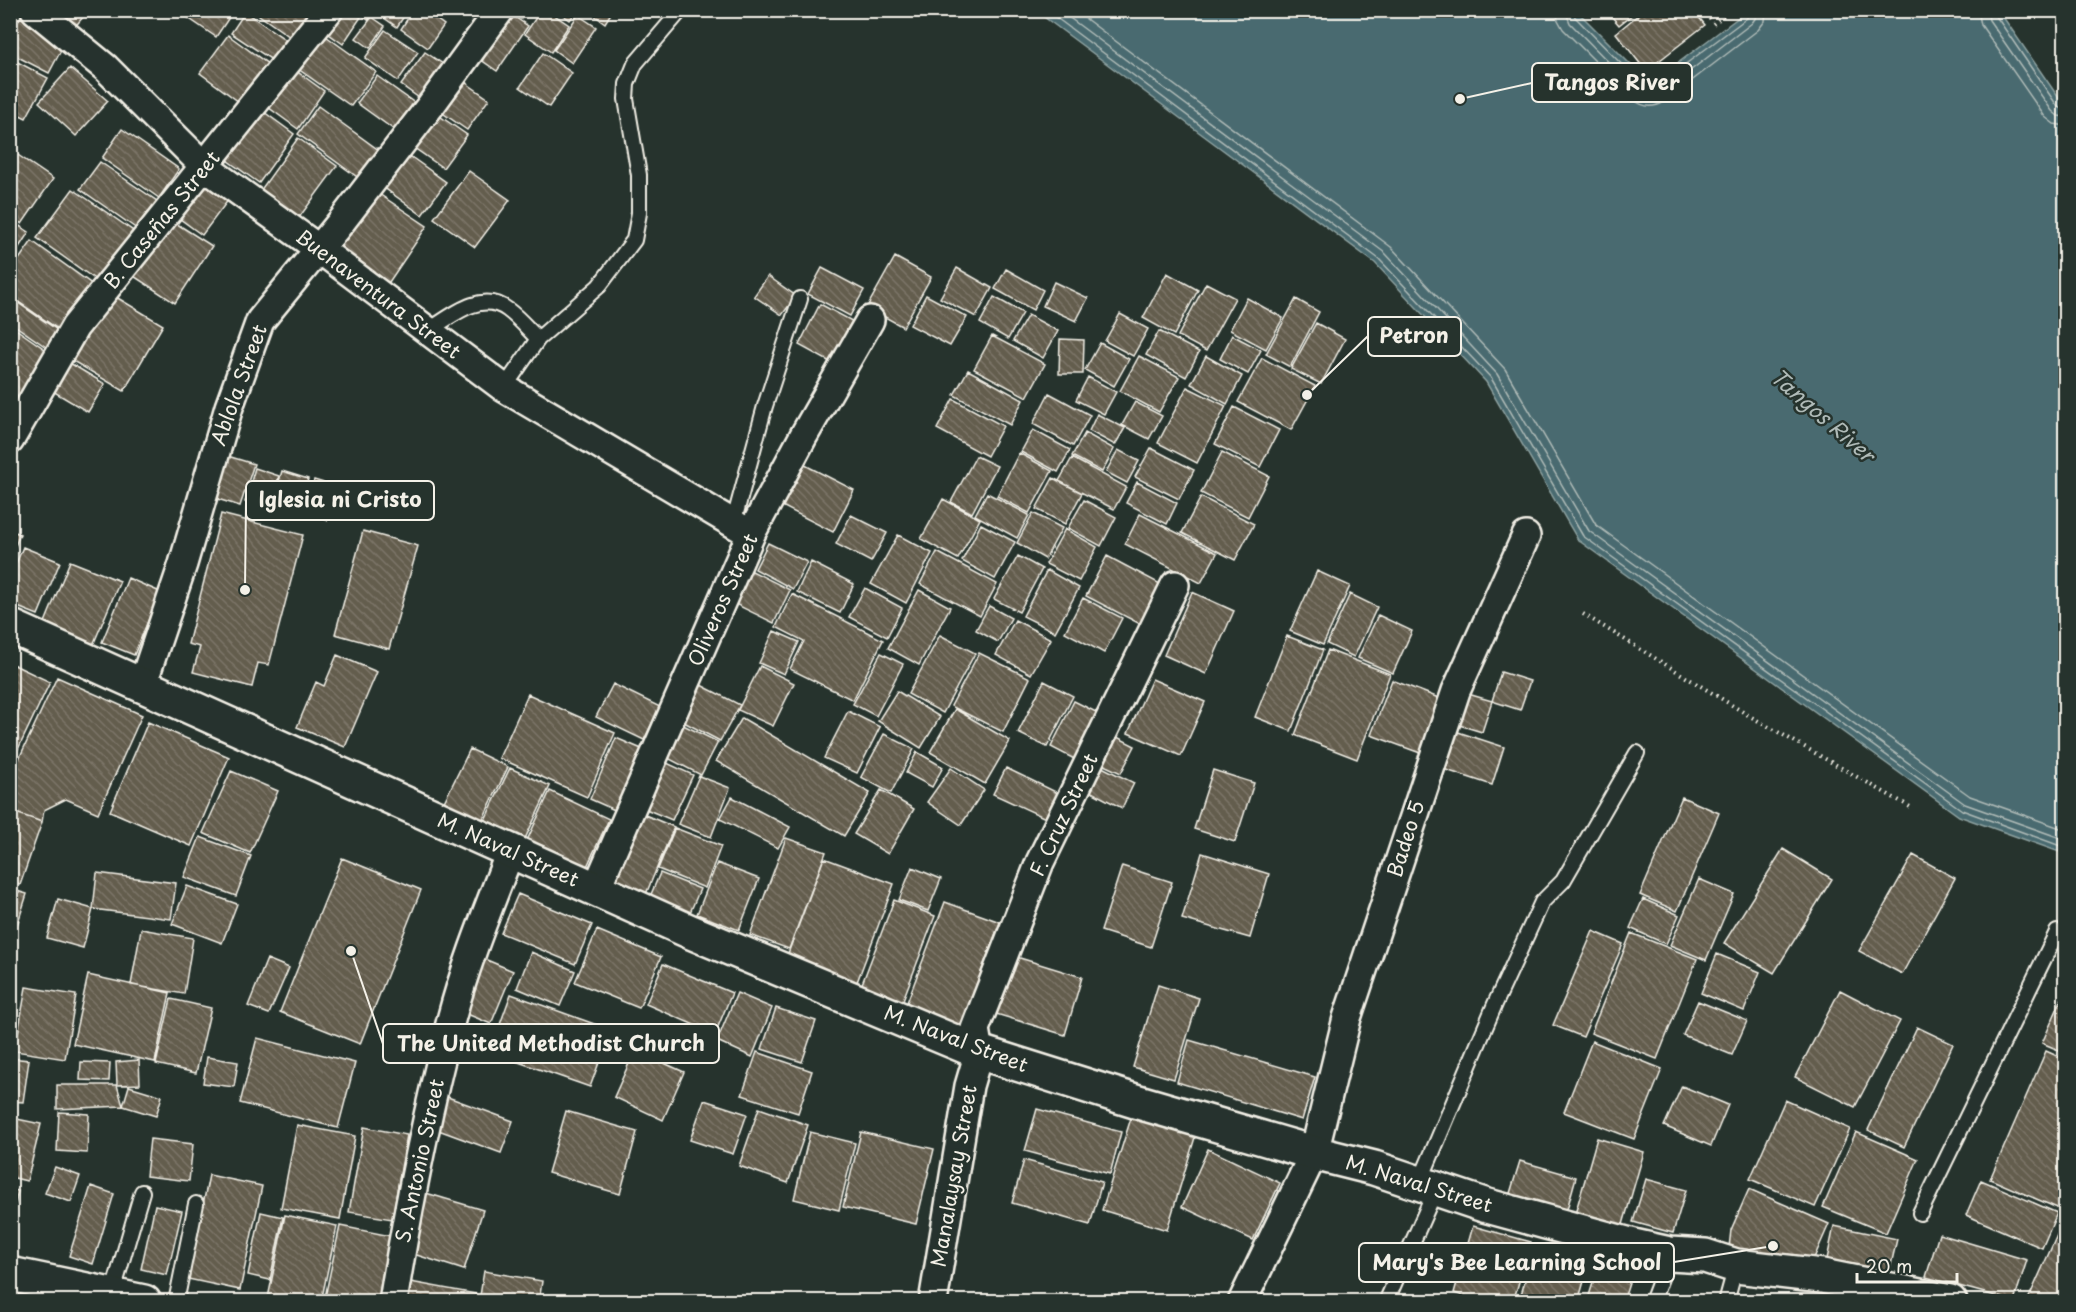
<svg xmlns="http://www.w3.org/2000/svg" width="2076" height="1312" font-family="'Playpen Sans',sans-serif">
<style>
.water{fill:#496b70;stroke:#8da1a0;stroke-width:1.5}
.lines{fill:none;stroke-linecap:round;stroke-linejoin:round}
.shore{stroke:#b0bbb8;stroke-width:1.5}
.building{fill:url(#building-back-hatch);stroke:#f4f1e8;stroke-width:1.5}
.service-casing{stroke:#f4f1e8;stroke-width:18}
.minor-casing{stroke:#f4f1e8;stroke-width:32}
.secondary-casing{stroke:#f4f1e8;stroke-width:38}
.path{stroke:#f4f1e8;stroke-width:4;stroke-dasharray:1.5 4.5;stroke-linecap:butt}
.service{stroke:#26332d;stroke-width:14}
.minor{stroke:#26332d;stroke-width:27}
.secondary{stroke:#26332d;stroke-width:33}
.labels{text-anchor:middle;stroke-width:5;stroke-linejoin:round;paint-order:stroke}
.street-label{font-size:20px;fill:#f4f1e8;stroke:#26332d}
.water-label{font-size:21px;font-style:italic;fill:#b0bbb8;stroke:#26332d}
.leader{fill:none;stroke:#f4f1e8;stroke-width:2}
.callout-dot{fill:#f4f1e8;stroke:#26332d;stroke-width:2}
.callout{fill:#26332d;stroke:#f4f1e8;stroke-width:2}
.callout-label{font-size:21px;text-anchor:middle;font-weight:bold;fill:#f4f1e8}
</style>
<defs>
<pattern id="building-back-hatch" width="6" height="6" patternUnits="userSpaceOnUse" patternTransform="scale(1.5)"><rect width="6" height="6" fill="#645d4d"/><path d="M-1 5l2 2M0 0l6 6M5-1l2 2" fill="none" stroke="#7b7567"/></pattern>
</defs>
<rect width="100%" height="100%" fill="#26332d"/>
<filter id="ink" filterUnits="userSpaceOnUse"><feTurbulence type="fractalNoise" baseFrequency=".0167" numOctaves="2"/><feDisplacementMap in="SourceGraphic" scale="12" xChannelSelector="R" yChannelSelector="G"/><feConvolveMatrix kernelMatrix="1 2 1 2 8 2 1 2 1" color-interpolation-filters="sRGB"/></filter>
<g filter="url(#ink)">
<!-- water -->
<path class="water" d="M1036,11H1577L1650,84L1747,11H1999L2065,107V854L1959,816L1578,540L1486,382L1375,263Z"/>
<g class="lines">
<!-- shore -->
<path class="shore" d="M1046,10L1379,259L1491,378L1583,536L1962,810L2066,848
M1059,10L1385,253L1497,374L1589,531L1965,804L2066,840
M1074,10L1391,247L1505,369L1596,525L1970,796L2066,830
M1556,10L1558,20L1563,29L1634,100C1644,108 1654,108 1664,102L1758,30L1765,21L1766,10
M1565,10L1570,23L1640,94L1651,98L1660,94L1752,23L1756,17L1757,10
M1573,10L1575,17L1645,88L1651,90L1747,18L1750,10
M1978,10L1981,25L2045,117L2054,124L2066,126
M1987,10L1989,20L2052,111L2058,116L2066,117
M1994,10L1996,16L2058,107L2066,110"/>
</g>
<!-- building -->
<path class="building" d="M49,10H89L73,29Z
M183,10H234L216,37L181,13Z
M252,10H311L312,11L293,39Z
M331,10H351L361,17L343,44L319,27Z
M355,10H375L368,20Z
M378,10H408L397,27L377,13Z
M413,10H423L444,25L428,48L401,29Z
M428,10H444L439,18Z
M504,10L528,26L497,71L471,53Z
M510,10H527L521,19Z
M541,10H547L569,25L551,52L525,34Z
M556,10H577L570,20Z
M587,10H613L605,23Z
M1606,10H1638L1619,25Z
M1644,10H1693L1705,25L1646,71L1616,33Z
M1702,10H1720L1709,19Z
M245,12L292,44L278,64L231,33Z
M578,15L596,27L572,63L554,50Z
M21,16L67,39L49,73L10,53V36Z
M372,17L385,26L370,48L356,38Z
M316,29L376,72L351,106L291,64Z
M385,30L418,52L398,81L365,58Z
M228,35L279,72L250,110L200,73Z
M425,52L446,66L422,100L401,85Z
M543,53L572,73L549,107L520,87Z
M10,58L48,78L26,118L10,110Z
M288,65L324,91L298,129L261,102Z
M70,68L108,101L76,136L39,102Z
M377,76L423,109L404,137L357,103Z
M456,76L489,99L467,130L434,107Z
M318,106L380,151L360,179L298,134Z
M260,109L294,134L259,183L224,158Z
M431,110L467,135L443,168L407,143Z
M122,129L179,169L159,198L102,158Z
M298,138L337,166L298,219L260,191Z
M400,149L446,182L422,215L376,182Z
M12,151L53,179L22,224L10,216V154Z
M100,162L157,201L137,229L80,189Z
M469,171L510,200L475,247L434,218Z
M203,173L232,195L202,235L172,213Z
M370,188L427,226L385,288L328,249Z
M73,189L139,235L103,285L37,238Z
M166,217L212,246L175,303L129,273Z
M10,220L29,232L10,261Z
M32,241L93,285L61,331L10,296V272Z
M895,257L931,277L903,327L867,307Z
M822,268L864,290L850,316L808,294Z
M957,268L992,288L976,317L940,298Z
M1006,269L1043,290L1033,310L995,289Z
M1167,273L1198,290L1174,335L1143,318Z
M768,276L796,296L782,315L754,296Z
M1054,282L1088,298L1076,321L1043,306Z
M1206,283L1235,298L1206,351L1178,336Z
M106,291L163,325L124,391L66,357Z
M926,295L967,317L950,346L910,325Z
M994,297L1023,313L1008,339L980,323Z
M1247,298L1283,318L1266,349L1230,330Z
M1296,299L1319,312L1290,367L1266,354Z
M18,303L60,332L49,349L10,322V314Z
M820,304L852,321L830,362L799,345Z
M1120,314L1148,329L1133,356L1105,341Z
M1028,315L1058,331L1043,358L1013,341Z
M1316,323L1345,339L1321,384L1291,369Z
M10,325L52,354L21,398L10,391Z
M1159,331L1199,352L1186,377L1146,355Z
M1232,335L1261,350L1248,374L1220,359Z
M992,336L1045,364L1027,397L974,369Z
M1060,339L1084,340L1083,374H1059Z
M1100,343L1129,359L1114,386L1085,370Z
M1139,356L1179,377L1159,412L1120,391Z
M1206,356L1242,376L1227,404L1191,384Z
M1262,358L1315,386L1291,430L1238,402Z
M63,359L105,384L88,412L46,387Z
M968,370L1023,400L1010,425L954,395Z
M1088,377L1116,392L1104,414L1076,400Z
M1187,387L1226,406L1197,463L1158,443Z
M1049,393L1090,415L1073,446L1033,424Z
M953,399L1003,426L987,456L937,429Z
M1135,402L1162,416L1149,439L1122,425Z
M1234,407L1279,430L1260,467L1215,444Z
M1097,414L1125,428L1115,445L1089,431Z
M1033,430L1070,450L1058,472L1021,452Z
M1085,433L1114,449L1102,472L1072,456Z
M1151,448L1194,470L1179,499L1135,477Z
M1118,450L1139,461L1127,483L1106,472Z
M1222,452L1269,476L1248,517L1201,493Z
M1019,453L1052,471L1029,513L997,496Z
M221,454L254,464L240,506L208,496Z
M976,456L997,466L972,513L951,502Z
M1072,458L1126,487L1114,509L1059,481Z
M801,463L854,490L833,532L780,505Z
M255,468L279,476L269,509L245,502Z
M282,471L308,479L299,510L273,502Z
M1053,478L1082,493L1065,524L1036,509Z
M314,480L337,487L327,520L304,513Z
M1137,482L1177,503L1167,524L1126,503Z
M987,493L1029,515L1017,538L975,515Z
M1201,497L1254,524L1235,560L1182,533Z
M943,499L980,519L958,559L921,539Z
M1084,500L1116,517L1101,546L1068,528Z
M1033,513L1062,528L1045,559L1017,543Z
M221,514L303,535L269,665L258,663L252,687L193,672L200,647L188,644Z
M1140,514L1217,553L1201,583L1125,544Z
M851,515L887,533L871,562L836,544Z
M981,524L1015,542L995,579L962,561Z
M1065,529L1097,547L1079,581L1046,564Z
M10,530L20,534L10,558Z
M363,531L418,546L389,649L335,634Z
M898,535L932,553L906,603L871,584Z
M768,543L807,562L793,589L755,569Z
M23,547L60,562L38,615L10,604V578Z
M937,552L997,584L980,616L920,584Z
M1018,556L1042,569L1019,612L994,599Z
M1107,556L1164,586L1144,626L1086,596Z
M70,561L120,581L93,645L44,625Z
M811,562L854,584L840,613L797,592Z
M748,569L790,590L774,623L731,602Z
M1047,570L1079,588L1055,632L1023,616Z
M1317,571L1350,586L1323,645L1290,631Z
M128,578L160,592L134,655L102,642Z
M865,588L902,608L887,637L849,617Z
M919,590L950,607L919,665L888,648Z
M1192,592L1234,611L1206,674L1164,655Z
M792,594L883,640L853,700L790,669L804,641L776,627Z
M1350,594L1377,607L1354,657L1327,644Z
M1083,598L1122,618L1104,653L1065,632Z
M989,606L1011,618L998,642L976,630Z
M1378,615L1412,631L1393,673L1358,658Z
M1015,620L1051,639L1031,674L996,655Z
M774,631L799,642L784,674L759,663Z
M940,635L975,653L943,713L908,694Z
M1287,636L1323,650L1291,731L1255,717Z
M1328,650L1390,674L1357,759L1295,735Z
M881,653L903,664L876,716L853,704Z
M979,653L1030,678L1003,732L951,706Z
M337,655L377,672L345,747L297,727L316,682L324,686Z
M10,663L50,682L10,766Z
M760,666L794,683L773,726L738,710Z
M1501,672L1530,681L1520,710L1492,701Z
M57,677L142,715L98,813L66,799L44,810L42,822L10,811V778Z
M1152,679L1205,702L1181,756L1128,733Z
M1392,680L1444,700L1423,754L1371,735Z
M1044,681L1073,696L1047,747L1018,733Z
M695,682L740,705L720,741L676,718Z
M613,684L660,707L644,740L596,717Z
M897,691L940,717L921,748L878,721Z
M528,694L615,733L587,797L499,758Z
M1468,694L1492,701L1482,732L1459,725Z
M1074,701L1104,716L1080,762L1051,747Z
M955,709L1010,741L985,784L930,752Z
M848,711L880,727L857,773L824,758Z
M742,718L870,793L844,836L716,761Z
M675,721L718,742L701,775L658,753Z
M148,722L229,757L191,846L110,811Z
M1455,731L1504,747L1492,785L1443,769Z
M1109,733L1135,746L1121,773L1095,761Z
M884,734L914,749L891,793L861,777Z
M616,738L644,750L617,811L590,799Z
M470,749L508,767L479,827L441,808Z
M917,752L943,767L932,787L906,773Z
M656,758L693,775L672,820L634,804Z
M1092,762L1134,783L1122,808L1080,786Z
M510,768L550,786L522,845L482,826Z
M951,768L984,790L961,825L927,802Z
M1006,768L1062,795L1050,820L993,794Z
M1213,770L1254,783L1235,842L1194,829Z
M231,771L278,791L250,853L203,833Z
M699,776L730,788L711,837L678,824Z
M881,790L914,809L888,854L854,834Z
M550,791L609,819L583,875L524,847Z
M732,797L790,827L778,848L720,819Z
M1682,797L1719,813L1677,911L1640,895Z
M633,810L674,827L646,894L605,877Z
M10,811L42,822L20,885L10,882Z
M675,828L721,846L705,888L658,869Z
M200,837L251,856L236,896L184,877Z
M786,838L826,852L789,949L750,935Z
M1783,849L1832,879L1774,973L1724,943Z
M1202,853L1269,874L1250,938L1182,919Z
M1913,855L1955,878L1902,974L1859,951Z
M342,858L421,890L360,1044L280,1012Z
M824,858L894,884L857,982L787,956Z
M717,863L759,879L739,930L697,914Z
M1122,866L1172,882L1151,947L1101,931Z
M912,867L941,879L928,911L899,900Z
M97,873L176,883L171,919L93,909Z
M660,873L700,889L689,915L649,899Z
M1699,879L1734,894L1706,960L1670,945Z
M187,886L237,904L222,943L172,924Z
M10,889L27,894L13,938H10Z
M518,894L592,925L575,964L501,933Z
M58,899L93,909L83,948L47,938Z
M1643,899L1679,915L1666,944L1630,928Z
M894,900L935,916L901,1005L860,989Z
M945,902L1000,922L961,1026L906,1005Z
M141,929L193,938L184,994L131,985Z
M597,930L661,957L639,1008L575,982Z
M1593,931L1623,944L1583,1037L1553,1025Z
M1631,933L1697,959L1657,1059L1591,1033Z
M531,952L575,971L560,1006L517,988Z
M1717,954L1760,972L1744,1011L1701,993Z
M1010,955L1082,977L1065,1035L993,1013Z
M482,958L513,971L491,1024L460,1011Z
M267,959L289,968L269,1014L248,1006Z
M663,964L732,993L715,1034L646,1004Z
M88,975L170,993L155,1062L73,1044Z
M1158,985L1199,998L1174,1079L1133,1067Z
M26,987L76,995L65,1059L15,1051Z
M1840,990L1900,1021L1855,1107L1795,1077Z
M737,993L772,1008L752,1057L717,1041Z
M511,994L611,1030L590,1087L490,1052Z
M2064,994L2066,995V1053L2042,1043Z
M171,999L211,1008L196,1073L156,1064Z
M1698,1001L1747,1021L1732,1055L1683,1035Z
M776,1008L816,1021L802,1062L762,1049Z
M10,1011L14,1012L10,1035Z
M1917,1027L1953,1044L1904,1147L1868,1130Z
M257,1038L355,1063L338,1128L240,1103Z
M1189,1040L1315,1077L1302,1120L1177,1082Z
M1592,1041L1662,1069L1634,1139L1564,1112Z
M635,1050L684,1072L663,1120L614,1097Z
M2046,1051L2066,1060V1203L2062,1210L1990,1179Z
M757,1052L812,1071L798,1113L742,1095Z
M207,1057L238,1062L234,1087L203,1083Z
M10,1058L29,1060L23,1102L10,1101Z
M139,1060L140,1084L117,1085L116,1062Z
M81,1062L110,1063L109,1081L80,1080Z
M57,1085H117L123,1106L57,1109Z
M129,1086L162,1096L156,1116L123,1106Z
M1682,1086L1728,1105L1711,1146L1664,1126Z
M445,1096L513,1121L501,1153L433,1128Z
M704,1100L747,1114L733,1154L690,1140Z
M1785,1100L1850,1129L1815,1207L1750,1179Z
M759,1108L808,1125L788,1183L739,1166Z
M1037,1109L1121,1132L1110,1174L1025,1151Z
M566,1111L637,1132L620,1194L548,1173Z
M59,1112L89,1114L87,1153L57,1151Z
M1132,1115L1196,1134L1167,1230L1102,1210Z
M17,1119L41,1124L27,1181L10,1177V1140H12Z
M297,1125L355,1136L340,1219L281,1208Z
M364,1127L407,1135L392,1219L349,1212Z
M810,1132L855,1143L839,1210L794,1199Z
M861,1132L934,1149L916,1224L843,1207Z
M1856,1132L1918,1159L1886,1233L1823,1207Z
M1597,1138L1644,1152L1622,1228L1575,1214Z
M150,1139L193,1144L189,1181L146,1176Z
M1208,1149L1280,1183L1253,1240L1182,1207Z
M1024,1160L1102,1182L1090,1225L1012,1203Z
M1520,1161L1576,1177L1564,1220L1507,1203Z
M55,1167L80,1176L71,1202L45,1193Z
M209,1175L262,1186L240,1290L188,1279Z
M1646,1179L1686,1190L1673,1233L1633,1222Z
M1981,1180L2057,1213L2042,1248L1966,1215Z
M91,1186L114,1194L93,1264L69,1256Z
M10,1189L18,1191L12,1220H10Z
M1749,1189L1829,1224L1811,1265L1729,1248L1731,1230Z
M426,1193L483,1210L464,1270L407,1252Z
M155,1205L182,1211L167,1275L141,1269Z
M261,1212L283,1217L270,1280L248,1275Z
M285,1215L337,1226L321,1302H287L268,1298Z
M2066,1215V1302H2027Z
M340,1226L391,1236L378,1302H324Z
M1473,1226L1531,1242L1513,1302H1482L1454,1293Z
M1834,1226L1897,1239L1887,1282L1825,1269Z
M1939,1234L2027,1260L2014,1301L1926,1277Z
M1534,1248L1589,1264L1578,1302H1519Z
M1599,1264L1632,1274L1623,1302H1587Z
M484,1271L542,1281L539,1302H479Z
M405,1281L476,1294L475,1302H402Z
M36,1293L37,1302H23L22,1294Z
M1394,1293L1424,1302H1391Z"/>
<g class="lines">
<!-- service casing -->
<g class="service-casing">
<path id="service" d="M428,331C450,317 481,289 508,310C519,318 528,329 538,339
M504,388L538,339L599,286L634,240L639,213V175L626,99L627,84L635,64L681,10
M733,524L765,406L800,299
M1419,1184L1495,1004L1542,902L1563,881L1637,753
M1920,1213L2057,932
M112,1295L142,1192
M176,1302L196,1204
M1386,1302L1436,1189
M1652,1302L1670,1254
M1726,1302L1736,1266"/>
</g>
<!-- minor casing -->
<g class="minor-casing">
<path id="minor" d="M35,10L106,68L205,167L319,249L504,388L751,534
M10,440L75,327L329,10
M142,686L183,564L229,407L260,321L341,222L431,105L500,10
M596,889L751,534L804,435L870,320
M393,1302C408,1207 427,1112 451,1020C466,962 489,907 510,852
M933,1302L969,1086L979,1052L975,1029L1040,862L1175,585
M1242,1302L1314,1153L1347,1018L1456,691L1526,536"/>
</g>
<!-- secondary casing -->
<g class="secondary-casing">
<path id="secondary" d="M10,626L691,932L979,1052L1135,1101L1314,1153L1374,1168L1484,1205L1634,1246L1670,1254L1705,1256L1736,1266L1822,1276L1950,1302
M10,1274L144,1302"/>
</g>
<!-- path -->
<path class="path" d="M1713,24L1730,10
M1583,614L1748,715L1912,808"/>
<!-- service -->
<use href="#service" class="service"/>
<!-- minor -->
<use href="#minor" class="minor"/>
<!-- secondary -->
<use href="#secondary" class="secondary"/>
</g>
</g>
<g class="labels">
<!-- street labels -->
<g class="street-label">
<text transform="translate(162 220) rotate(-51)" y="7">B. Caseñas Street</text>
<text transform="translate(378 294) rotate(37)" y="7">Buenaventura Street</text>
<text transform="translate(239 385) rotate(-70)" y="7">Ablola Street</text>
<text transform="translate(723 600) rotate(-66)" y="7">Oliveros Street</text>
<text transform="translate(1064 815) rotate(-65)" y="7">F. Cruz Street</text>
<text transform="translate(1406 839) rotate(-72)" y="7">Badeo 5</text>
<text transform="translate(508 850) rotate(24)" y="7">M. Naval Street</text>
<text transform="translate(956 1039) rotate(21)" y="7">M. Naval Street</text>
<text transform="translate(420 1161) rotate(-78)" y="7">S. Antonio Street</text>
<text transform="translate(954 1176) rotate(-80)" y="7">Manalaysay Street</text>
<text transform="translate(1419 1184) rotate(17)" y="7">M. Naval Street</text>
</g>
<!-- water labels -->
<g class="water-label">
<text transform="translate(1822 416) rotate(41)" y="7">Tangos River</text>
</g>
</g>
<!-- callouts -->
<path class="leader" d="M1460 99L1532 83M1307 395L1368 336M245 590L246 500M351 951L383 1044M1773 1246L1674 1262"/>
<g class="callout-dot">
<circle cx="1460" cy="99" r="6"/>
<circle cx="1307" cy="395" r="6"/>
<circle cx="245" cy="590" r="6"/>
<circle cx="351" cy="951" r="6"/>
<circle cx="1773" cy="1246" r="6"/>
</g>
<g class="callout">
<rect x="1532" y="63" width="160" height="39" rx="6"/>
<rect x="1368" y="317" width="93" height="39" rx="6"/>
<rect x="246" y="481" width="188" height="39" rx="6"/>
<rect x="383" y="1024" width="336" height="39" rx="6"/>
<rect x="1359" y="1243" width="315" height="39" rx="6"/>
</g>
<g class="callout-label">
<text x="1612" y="90">Tangos River</text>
<text x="1414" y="343">Petron</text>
<text x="340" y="507">Iglesia ni Cristo</text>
<text x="551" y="1051">The United Methodist Church</text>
<text x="1517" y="1270">Mary's Bee Learning School</text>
</g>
<!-- margin -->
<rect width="2076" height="1312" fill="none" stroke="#26332d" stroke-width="36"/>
<rect x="18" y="18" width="2040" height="1276" fill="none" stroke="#f4f1e8" stroke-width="2" filter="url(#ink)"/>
<!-- scale -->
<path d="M1857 1273v9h100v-9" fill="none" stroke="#f4f1e8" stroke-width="3"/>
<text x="1866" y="1273" font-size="18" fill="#f4f1e8" stroke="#26332d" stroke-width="4.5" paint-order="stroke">20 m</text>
</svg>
